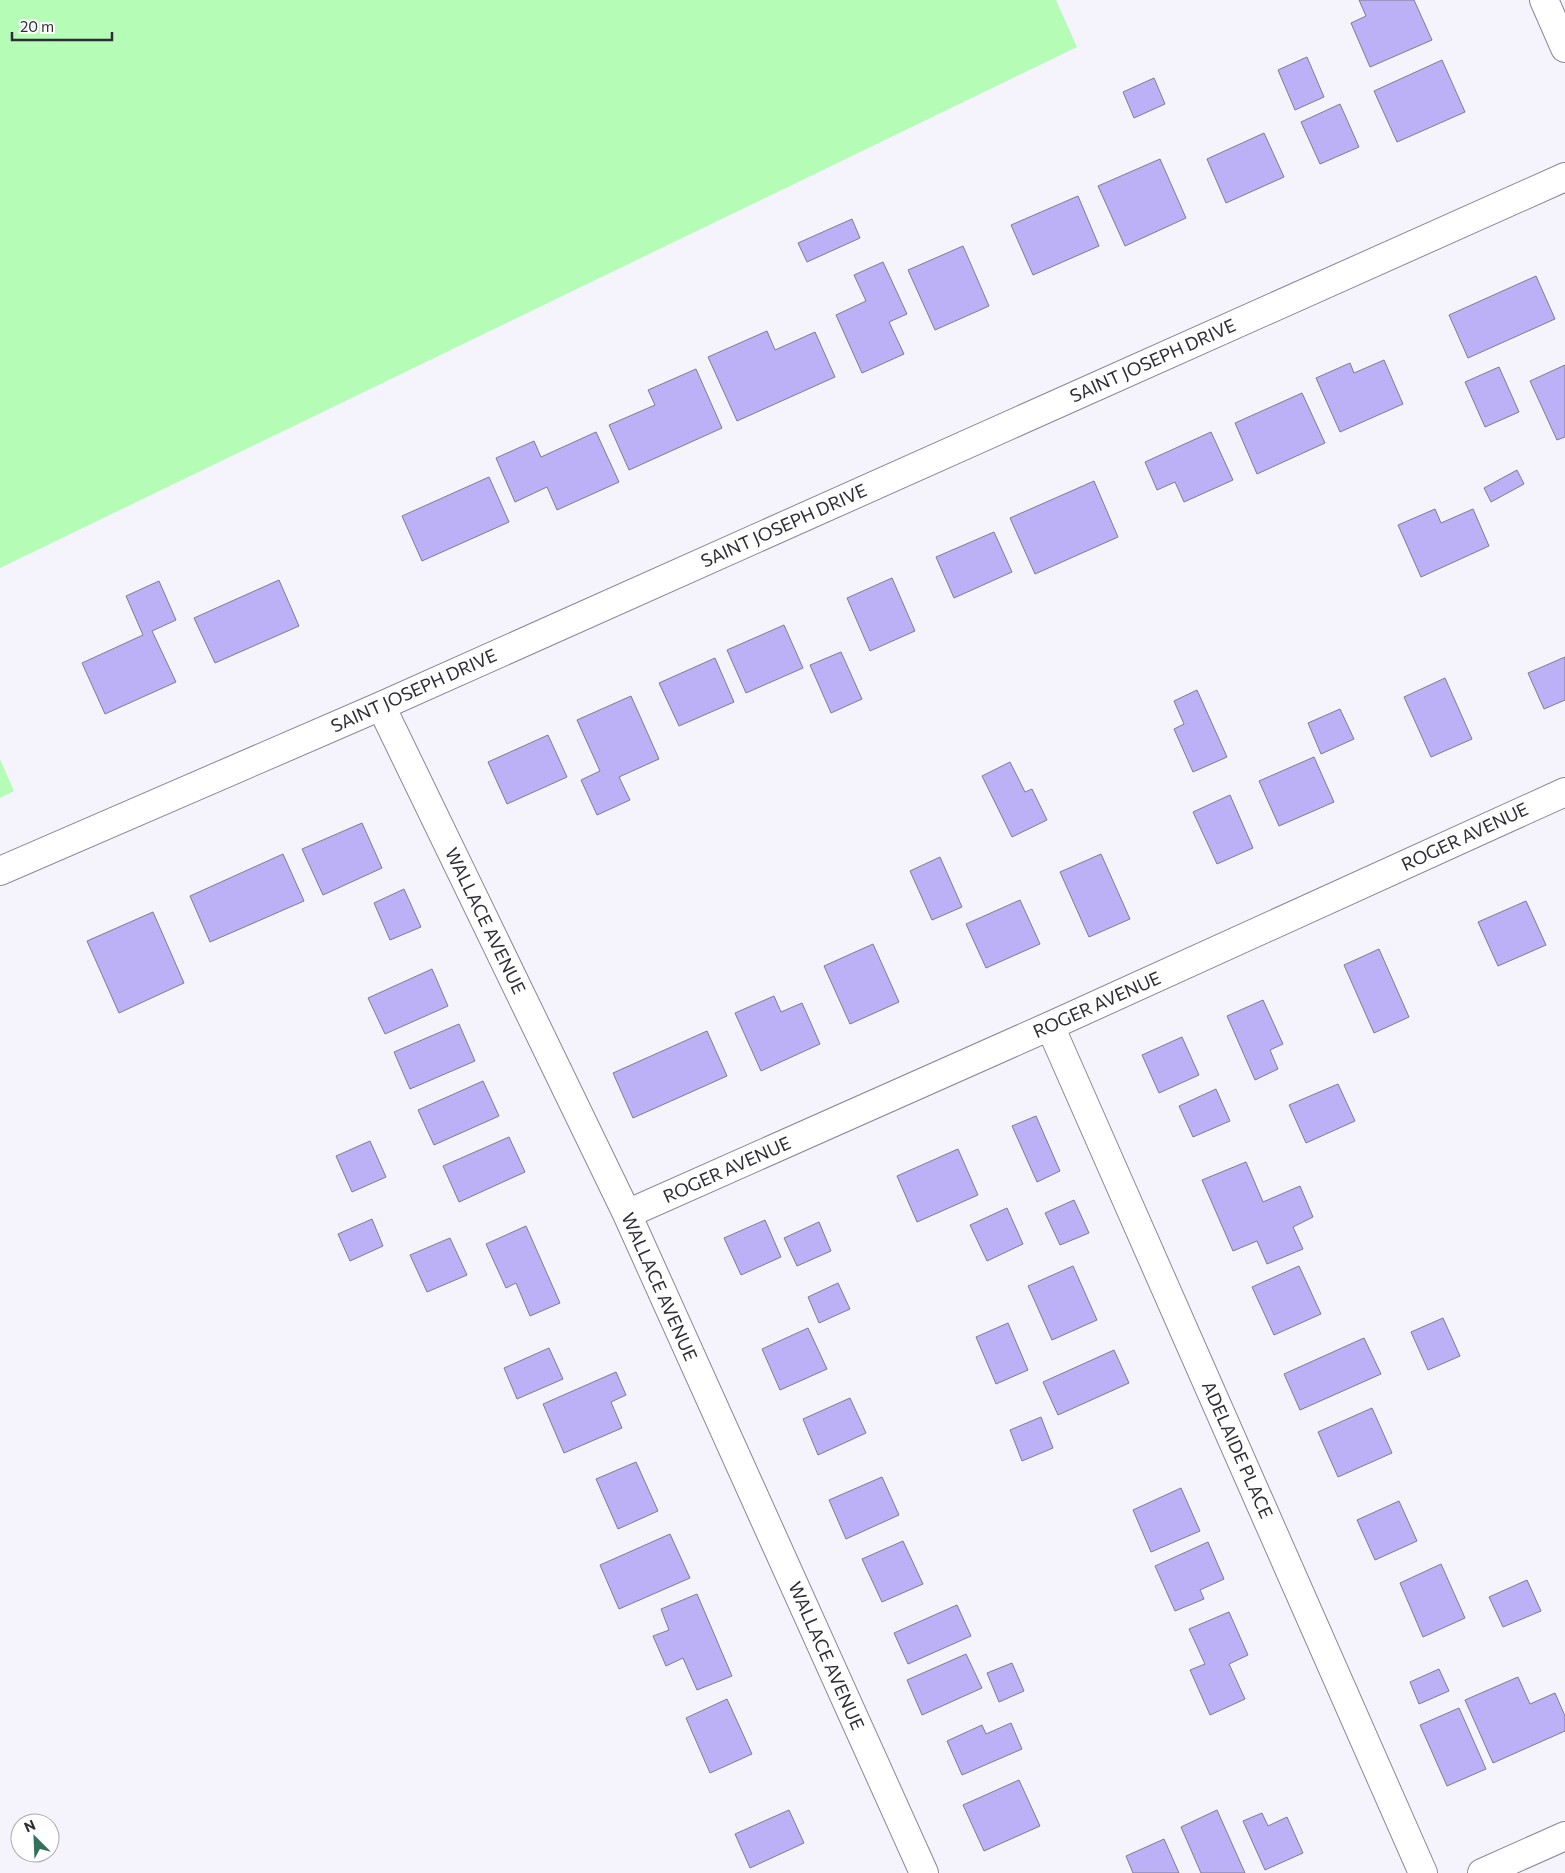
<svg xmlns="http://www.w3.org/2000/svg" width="1565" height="1873" font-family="Commissioner,sans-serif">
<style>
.green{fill:#b5fcb6}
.building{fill:#bcb0f6;stroke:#7f7c90}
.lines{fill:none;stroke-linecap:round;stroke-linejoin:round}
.street-casing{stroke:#8a879b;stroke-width:30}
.secondary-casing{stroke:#8a879b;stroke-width:30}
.street{stroke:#fff;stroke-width:28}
.secondary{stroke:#fff;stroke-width:28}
.labels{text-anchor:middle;stroke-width:5;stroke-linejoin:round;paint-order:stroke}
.street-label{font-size:18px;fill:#2e2c35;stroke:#fff}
</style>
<rect width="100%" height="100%" fill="#f5f3fc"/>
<!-- green -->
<path class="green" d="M0,0H1056L1077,47L0,568Z
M0,759L14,791L0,798Z"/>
<!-- building -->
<path class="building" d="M1359,0H1414L1432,40L1370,67L1351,23L1366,16Z
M1307,57L1324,97L1295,110L1278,70Z
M1442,60L1465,112L1397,142L1374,91Z
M1154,78L1165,104L1134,118L1123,92Z
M1340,104L1359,147L1320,164L1301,122Z
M1264,133L1284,177L1226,203L1207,159Z
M1160,159L1186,218L1125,246L1098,186Z
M1078,196L1099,246L1033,275L1011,225Z
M852,219L860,238L807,262L798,243Z
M963,246L989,306L935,330L908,270Z
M883,262L907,314L889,322L904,354L862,373L836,315L866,301L854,275Z
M1536,276L1555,319L1468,358L1449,315Z
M767,331L775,350L815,332L835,377L737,421L708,357Z
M1384,360L1403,404L1340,432L1316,378L1350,363L1354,373Z
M1565,365V437L1557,440L1530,381Z
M1499,367L1519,412L1485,427L1465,382Z
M696,369L722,428L629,470L609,425L655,405L648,390Z
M1302,393L1325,443L1257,474L1235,423Z
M596,432L619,482L557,510L547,487L515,502L496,458L534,441L541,457Z
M1211,432L1233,480L1184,502L1175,482L1157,490L1145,462Z
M1517,470L1524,484L1491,502L1484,488Z
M489,477L509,522L422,561L402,516Z
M1094,481L1118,537L1035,574L1010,518Z
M1435,509L1441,523L1473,509L1489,546L1421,577L1398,525Z
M994,532L1012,572L954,598L936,557Z
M892,578L915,631L870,651L847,598Z
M279,580L299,626L215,663L194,618Z
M159,581L176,620L152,631L176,682L105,714L82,663L143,635L126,596Z
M784,625L803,668L746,693L727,650Z
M841,652L862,699L831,713L810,665Z
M1565,657V700L1544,709L1528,673Z
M715,658L734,702L679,726L659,683Z
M1445,678L1472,739L1431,757L1404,697Z
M1197,690L1227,757L1193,772L1174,729L1184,724L1174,701Z
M631,696L659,759L619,777L630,800L597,815L581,780L600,771L577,720Z
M1340,709L1354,739L1321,754L1308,723Z
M548,735L567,777L507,804L488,762Z
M1314,757L1334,802L1279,826L1259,781Z
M1010,762L1025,792L1032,789L1047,820L1012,837L982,776Z
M1230,795L1253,848L1217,864L1193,812Z
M362,823L382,868L323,895L302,849Z
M283,854L304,901L210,942L190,896Z
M1101,854L1130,919L1089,937L1060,872Z
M940,857L962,907L932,920L910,871Z
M404,889L421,927L390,940L374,903Z
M1020,900L1040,944L986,968L966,924Z
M1526,901L1546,945L1498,966L1478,922Z
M153,912L184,983L119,1013L87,941Z
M873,944L899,1002L850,1024L824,966Z
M1379,949L1409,1017L1374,1033L1344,965Z
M432,969L448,1006L385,1034L368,998Z
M774,996L781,1012L802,1003L820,1044L761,1071L735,1013Z
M1263,1000L1283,1044L1270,1050L1278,1069L1255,1080L1227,1016Z
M459,1024L475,1061L410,1089L394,1052Z
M707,1031L727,1076L633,1118L613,1073Z
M1182,1037L1199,1075L1159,1093L1142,1055Z
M483,1081L499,1116L434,1145L418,1110Z
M1338,1084L1355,1121L1306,1143L1289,1105Z
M1216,1089L1230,1121L1193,1137L1179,1106Z
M1036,1116L1060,1171L1037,1182L1012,1126Z
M509,1137L525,1172L459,1202L443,1166Z
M370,1141L386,1177L352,1192L336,1156Z
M958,1149L978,1195L917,1222L897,1176Z
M1246,1162L1263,1202L1300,1186L1313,1217L1293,1227L1303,1249L1267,1264L1257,1241L1233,1251L1202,1180Z
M1074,1200L1089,1233L1060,1245L1045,1213Z
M1007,1208L1023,1244L987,1261L970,1225Z
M372,1219L383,1246L350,1261L338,1234Z
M765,1220L781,1257L741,1275L724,1238Z
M819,1222L831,1251L797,1266L784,1238Z
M526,1226L560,1303L530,1316L516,1283L506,1288L486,1244Z
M450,1238L467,1275L427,1292L410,1255Z
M1073,1266L1097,1320L1052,1340L1028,1286Z
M1299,1266L1321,1314L1274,1335L1252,1287Z
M838,1283L850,1309L819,1323L808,1297Z
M1443,1318L1460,1356L1428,1370L1411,1332Z
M1008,1323L1028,1370L996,1384L976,1337Z
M808,1328L827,1369L780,1390L762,1349Z
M1364,1338L1381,1374L1300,1410L1284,1374Z
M549,1348L563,1379L517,1399L504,1368Z
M1114,1350L1129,1383L1058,1415L1043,1382Z
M616,1372L626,1395L611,1402L622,1428L564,1453L543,1404Z
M850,1398L866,1433L818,1455L803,1419Z
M1372,1408L1392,1453L1338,1477L1318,1432Z
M1041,1417L1053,1448L1022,1461L1010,1430Z
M636,1462L658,1511L618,1529L596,1479Z
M882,1477L899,1515L846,1539L829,1500Z
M1181,1488L1200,1531L1151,1552L1133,1510Z
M1399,1501L1417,1541L1375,1560L1357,1520Z
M670,1534L690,1578L619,1609L600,1565Z
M903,1541L923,1584L882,1602L862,1559Z
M1208,1542L1224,1579L1200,1590L1204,1599L1175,1611L1155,1566Z
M1441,1564L1465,1618L1423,1637L1400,1583Z
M1527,1580L1541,1611L1503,1627L1489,1597Z
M697,1594L732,1676L697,1690L683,1658L666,1666L653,1636L669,1630L661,1609Z
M957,1605L971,1636L908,1664L894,1633Z
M1229,1612L1248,1655L1229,1664L1245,1699L1210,1715L1190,1670L1205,1664L1189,1629Z
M966,1654L982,1688L922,1715L907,1680Z
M1012,1663L1024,1691L999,1702L987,1673Z
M1439,1669L1449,1691L1419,1704L1410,1682Z
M1518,1677L1530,1704L1555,1693L1565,1716V1731L1493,1763L1465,1700Z
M727,1699L752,1754L710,1773L686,1718Z
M1459,1708L1486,1769L1447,1786L1420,1725Z
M1011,1723L1022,1749L962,1775L947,1741L982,1725L986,1734Z
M1019,1780L1040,1826L984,1851L963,1805Z
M789,1810L804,1843L750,1868L735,1834Z
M1217,1810L1245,1873H1201L1181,1827Z
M1262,1813L1268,1826L1287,1817L1303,1853L1265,1870L1243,1821Z
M1164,1839L1179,1873H1133L1126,1856Z"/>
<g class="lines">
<!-- street casing -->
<g class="street-casing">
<path id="street" d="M381,706L627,1214L924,1873
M0,871L381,706L1565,177
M1050,1026L1423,1873
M627,1214L1050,1026L1565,792
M1482,1873L1565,1836"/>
</g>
<!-- secondary casing -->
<g class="secondary-casing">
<path id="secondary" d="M1544,0L1565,48"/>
</g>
<!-- street -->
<use href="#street" class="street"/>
<!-- secondary -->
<use href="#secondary" class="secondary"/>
</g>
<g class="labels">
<!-- street labels -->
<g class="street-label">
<text transform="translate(1153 361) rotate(-24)" y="6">SAINT JOSEPH DRIVE</text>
<text transform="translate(784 526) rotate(-24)" y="6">SAINT JOSEPH DRIVE</text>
<text transform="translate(414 691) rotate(-24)" y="6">SAINT JOSEPH DRIVE</text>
<text transform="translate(1465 837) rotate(-25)" y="6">ROGER AVENUE</text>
<text transform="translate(485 921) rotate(64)" y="6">WALLACE AVENUE</text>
<text transform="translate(1097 1005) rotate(-24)" y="6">ROGER AVENUE</text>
<text transform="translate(727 1170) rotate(-24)" y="6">ROGER AVENUE</text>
<text transform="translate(659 1287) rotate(66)" y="6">WALLACE AVENUE</text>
<text transform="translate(1237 1450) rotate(66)" y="6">ADELAIDE PLACE</text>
<text transform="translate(826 1656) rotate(66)" y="6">WALLACE AVENUE</text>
</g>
</g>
<!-- north arrow -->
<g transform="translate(35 1838) rotate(336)"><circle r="24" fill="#ffffff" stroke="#ababae"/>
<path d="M0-4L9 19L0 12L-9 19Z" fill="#33715e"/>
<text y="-8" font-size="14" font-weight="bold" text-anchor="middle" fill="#2e2c35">N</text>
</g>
<!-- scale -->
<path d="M12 32v8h100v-8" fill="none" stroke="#2e2c35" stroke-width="2.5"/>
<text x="20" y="32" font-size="15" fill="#2e2c35" stroke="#ffffff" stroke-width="4" paint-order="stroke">20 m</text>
</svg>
